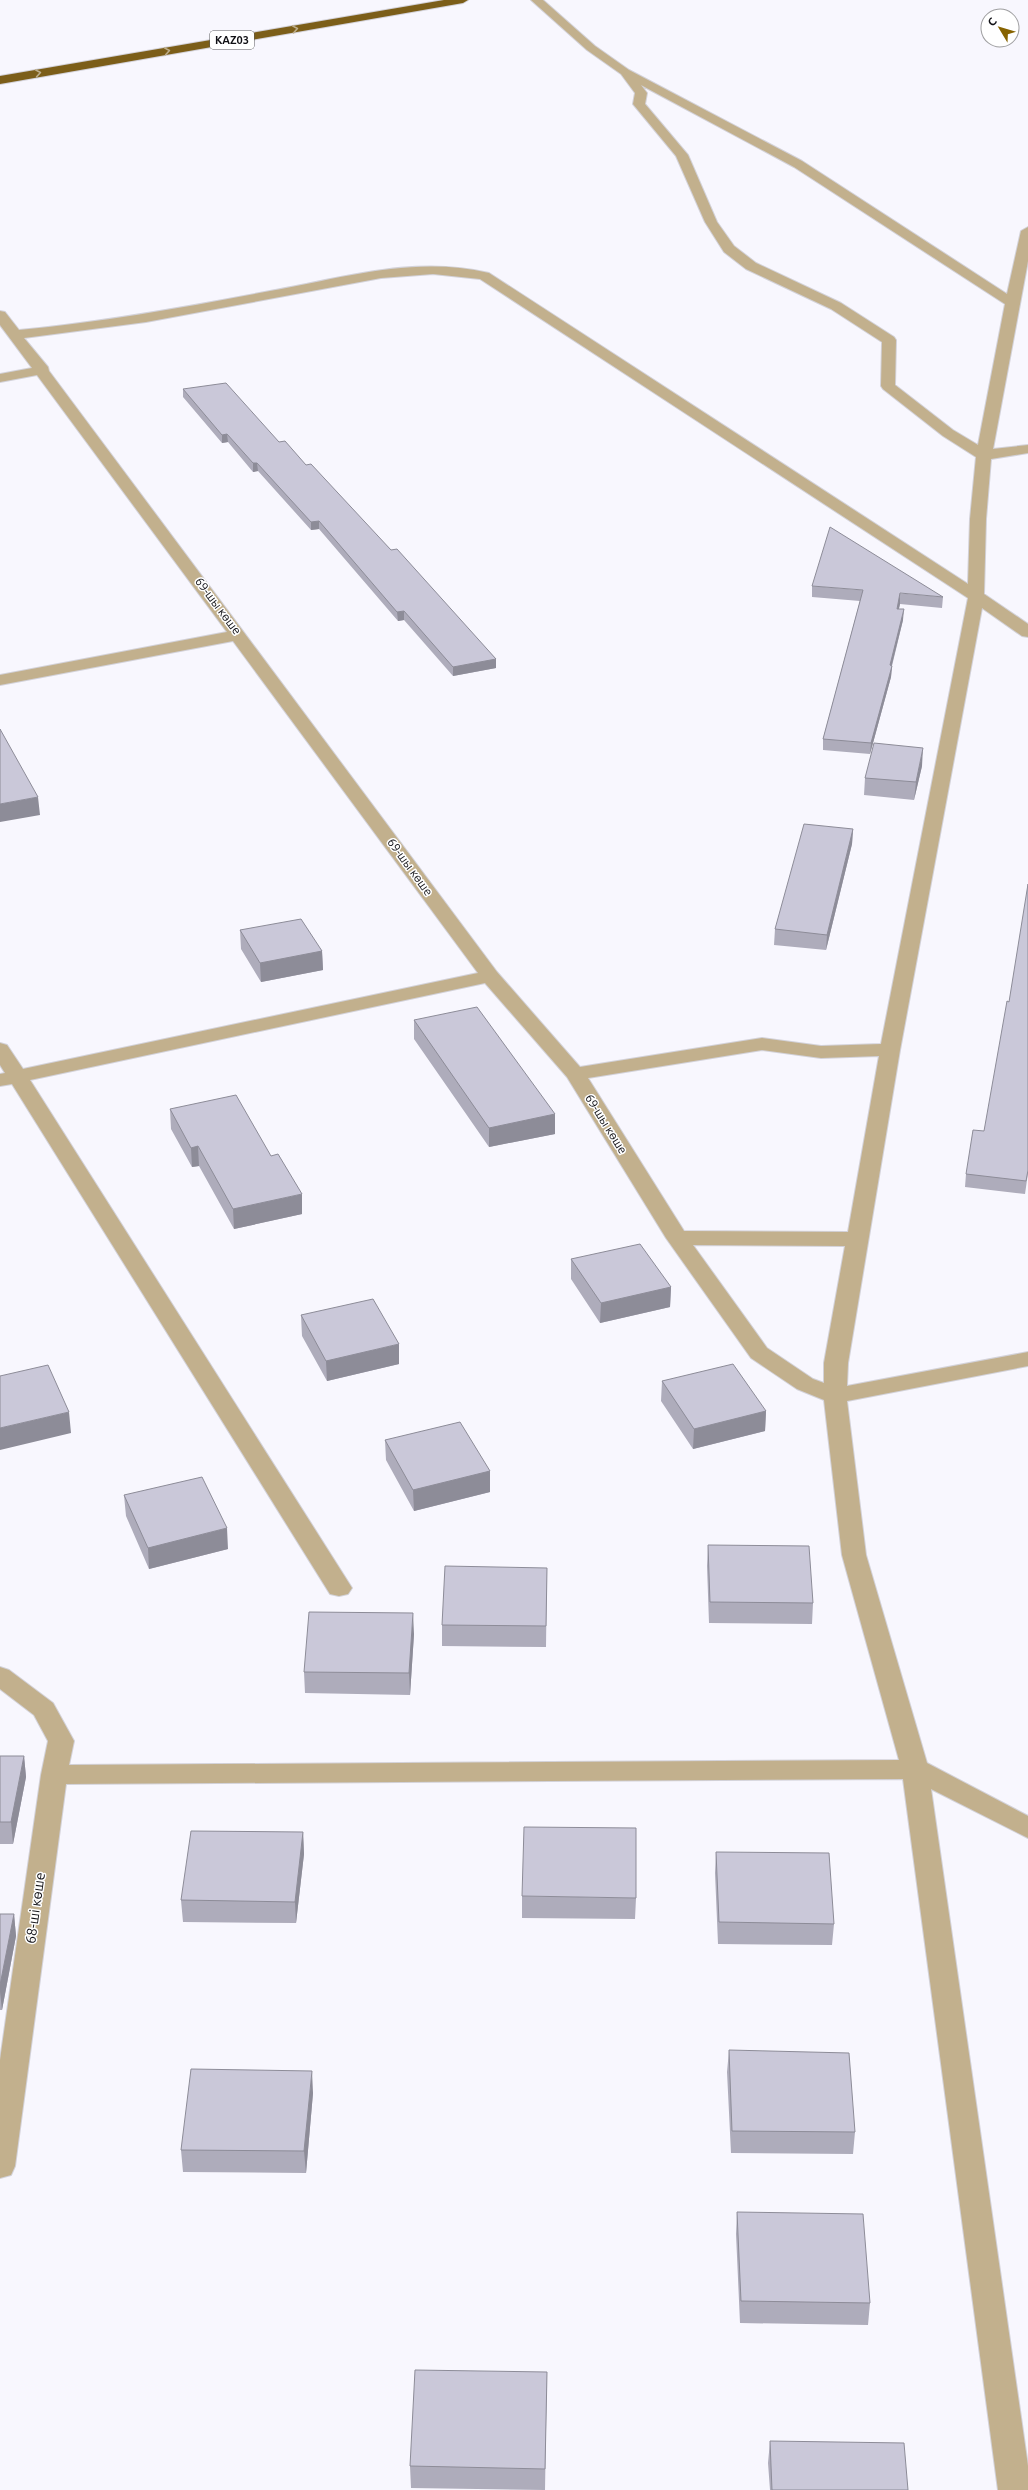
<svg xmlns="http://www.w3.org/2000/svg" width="1028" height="2490" font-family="Ubuntu,sans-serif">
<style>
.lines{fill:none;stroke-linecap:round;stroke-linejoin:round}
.minor-casing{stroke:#d3d2d9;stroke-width:2}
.highway-casing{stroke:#d3d2d9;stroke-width:2}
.minor{fill:#c2b08d;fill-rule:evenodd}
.highway{fill:#7c5e19;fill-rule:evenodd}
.wall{fill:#aeacbb}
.shaded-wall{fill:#8d8c98}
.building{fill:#cac8d9;stroke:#8d8c98}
.oneway{stroke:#beae8c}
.labels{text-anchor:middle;stroke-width:3;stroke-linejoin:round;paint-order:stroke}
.shield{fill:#fff;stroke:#58585b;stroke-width:1}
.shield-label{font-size:11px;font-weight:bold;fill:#101015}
.street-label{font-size:12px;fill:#101015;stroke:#fff}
.near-street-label{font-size:14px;fill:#101015;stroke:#fff}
</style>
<rect width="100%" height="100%" fill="#f8f7fe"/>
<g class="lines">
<!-- minor casing -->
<g class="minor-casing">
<path id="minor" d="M531,0H543L595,46L629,70L802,161L1007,294L1021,231L1028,227V261L993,449L1028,445V453L991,459L986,519L984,594L1028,624V637L1022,636L982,608L900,1050L848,1363L847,1386L1028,1352V1366L847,1401L866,1555L927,1763L1028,1816V1838L931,1789L1028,2466V2490H998L903,1779L66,1784L15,2166L11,2175L0,2178V2060L41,1775L48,1741L34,1715L0,1689V1667L9,1670L53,1703L74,1741L69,1765L899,1760L842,1555L824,1400L797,1389L751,1358L666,1238L567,1077L485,983L30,1080L352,1588L348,1594L339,1596L330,1594L12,1084L0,1086V1074L5,1073L0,1065V1043L7,1045L23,1069L478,973L233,641L0,685V675L227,632L37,375L0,382V374L32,368L0,325V311L5,312L19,330C103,322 187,307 270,291C343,278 415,255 489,273L968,584L970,519L976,457L943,436L883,389L881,386L882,342L831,309L746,269L724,252L705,222L676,156L633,104L635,93L621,74L587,50ZM641,85L794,167L1005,304L978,445L953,430L895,385L896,340L894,337L841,303L756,263L734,246L717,222L688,155L645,104L647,93ZM433,274L480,279L968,598L881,1044L821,1046L762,1038L580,1067L497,972L49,371L48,367L24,338L146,322L381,278ZM762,1050L821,1058L879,1056L848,1232L684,1231L588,1078ZM693,1245L845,1246L824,1363V1383L813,1379L767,1348Z"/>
</g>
<!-- highway casing -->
<g class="highway-casing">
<path id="highway" d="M444,0H468L463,3L0,84V76Z"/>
</g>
<!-- minor -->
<use href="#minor" class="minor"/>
<!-- highway -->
<use href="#highway" class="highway"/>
</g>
<!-- wall -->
<path class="wall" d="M183,389L279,442L306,465L391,550L496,659V668L453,676L404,620L398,621L319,529L311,530L258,471L253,472L228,442L222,443L183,397Z
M812,586L943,597L942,608L900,604L899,609L903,620L892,666L891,677L870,754L823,750V739L860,601L812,597Z
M922,766L914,800L864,795L865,778Z
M853,829L852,844L826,950L774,945L775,929Z
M240,930L322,951L323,970L261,982L241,949Z
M414,1020L555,1114V1134L489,1147L414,1039Z
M170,1109L302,1214L234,1229L199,1166L192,1167L171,1129Z
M1028,1173L1025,1194L965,1187L966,1174Z
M571,1259L671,1287L670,1307L600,1323L571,1279Z
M301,1315L399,1364L327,1381L302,1336Z
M662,1381L766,1411L765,1431L693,1449L661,1401Z
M385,1440L490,1471V1492L414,1511L386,1460Z
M124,1495L228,1549L149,1569L126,1516Z
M708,1545L813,1603L812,1624L709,1623L707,1566Z
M547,1568L546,1647L442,1646V1625Z
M414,1634L410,1695L305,1693L304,1672Z
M0,1756H24L26,1777L13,1844H0Z
M303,1832L304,1854L296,1923L183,1922L181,1900Z
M716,1852L834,1924L832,1945L718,1944L715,1873Z
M522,1896L636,1898L635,1919L522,1918Z
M0,1914H14L16,1936L2,2010H0Z
M729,2050L855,2132L853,2154L731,2153L727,2072Z
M313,2093L306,2173L183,2172L181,2150Z
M737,2212L870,2303L868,2325L740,2323L736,2234Z
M547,2372L545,2490L411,2488L410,2466Z
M770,2441L908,2490H770L768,2463Z"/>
<!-- shaded-wall -->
<path class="shaded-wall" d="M227,434L228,442L222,443V435Z
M253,463H257L258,471L253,472Z
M319,521V529L311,530V522Z
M900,593V604L896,620L897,609Z
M904,609L903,620L891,668L892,666L891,677L870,754L871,743Z
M404,611V620L398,621L397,612Z
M496,659V668L453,676V667Z
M923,748L922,766L914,800L916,782Z
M38,797L40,815L0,822V804Z
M853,829L852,844L826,950L827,935Z
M322,951L323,970L261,982L260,963Z
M555,1114V1134L489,1147V1128Z
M198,1146L199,1166L192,1167L191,1148Z
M302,1194V1214L234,1229L233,1209Z
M671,1287L670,1307L600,1323L601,1303Z
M399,1344V1364L327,1381L326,1361Z
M766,1411L765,1431L693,1449L694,1429Z
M69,1412L71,1433L0,1450V1428Z
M490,1471V1492L414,1511L413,1490Z
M227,1528L228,1549L149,1569L148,1548Z
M413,1613L414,1634L410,1695L409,1673Z
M24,1756L26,1777L13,1844L11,1822Z
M303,1832L304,1854L296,1923L295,1902Z
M14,1914L16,1936L2,2010L0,1992V1985Z
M312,2071L313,2093L306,2173L304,2151Z"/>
<!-- building -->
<path class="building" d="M226,383L279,442L285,441L306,465L311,464L391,550L397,549L496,659L453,667L404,611L397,612L319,521L311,522L257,463H253L227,434L222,435L183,389Z
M830,527L943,597L900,593L897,609H904L890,665L892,666L871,743L823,739L863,590L812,586Z
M0,729L38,797L0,804Z
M874,743L923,748L916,782L865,778Z
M804,824L853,829L827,935L775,929Z
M1028,884V1170L1026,1181L966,1174L973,1130L984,1131L1007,1001L1009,1002Z
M301,919L322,951L260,963L240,930Z
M477,1007L555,1114L489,1128L414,1020Z
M236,1095L271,1156L278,1154L302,1194L233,1209L198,1146L191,1148L170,1109Z
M640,1244L671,1287L601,1303L571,1259Z
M373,1299L399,1344L326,1361L301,1315Z
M733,1364L766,1411L694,1429L662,1381Z
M48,1365L69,1412L0,1428V1376Z
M460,1422L490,1471L413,1490L385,1440Z
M202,1477L227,1528L148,1548L124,1495Z
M708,1545L809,1546L813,1603L710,1602Z
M445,1566L547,1568L546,1626L442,1625Z
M309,1612L413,1613L409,1673L304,1672Z
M0,1756H24L11,1822H0Z
M524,1827L636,1828V1898L522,1896Z
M191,1831L303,1832L295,1902L181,1900Z
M716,1852L829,1853L834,1924L719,1922Z
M0,1914H14L0,1985Z
M729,2050L849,2053L855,2132L732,2131Z
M191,2069L312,2071L304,2151L181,2150Z
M737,2212L863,2214L870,2303L741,2301Z
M415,2370L547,2372L545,2469L410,2466Z
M770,2441L904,2443L908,2490H772Z"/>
<!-- one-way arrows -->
<defs><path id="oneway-chevron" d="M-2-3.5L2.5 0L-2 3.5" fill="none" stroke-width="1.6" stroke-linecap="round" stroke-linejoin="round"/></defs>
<g class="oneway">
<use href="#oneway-chevron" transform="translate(295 29) rotate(-10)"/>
<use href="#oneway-chevron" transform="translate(167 51) rotate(-10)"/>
<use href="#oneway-chevron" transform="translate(38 73) rotate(-10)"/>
</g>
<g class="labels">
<!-- shield labels -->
<rect class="shield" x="210" y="31" width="44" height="18" rx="3"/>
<g class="shield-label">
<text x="232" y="44">KАZ03</text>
</g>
<!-- street labels -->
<g class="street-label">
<text transform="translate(218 606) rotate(53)" y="4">69-шы көше</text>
<text transform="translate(410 867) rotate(54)" y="4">69-шы көше</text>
<text transform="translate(606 1124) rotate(58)" y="4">69-шы көше</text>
</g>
<!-- near-street labels -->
<g class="near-street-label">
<text transform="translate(35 1908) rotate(-82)" y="5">68-ші көше</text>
</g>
</g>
<!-- north arrow -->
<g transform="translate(1000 28) rotate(308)"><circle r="19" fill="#ffffff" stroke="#9f9fa1"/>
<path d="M0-3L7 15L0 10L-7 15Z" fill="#876300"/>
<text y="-6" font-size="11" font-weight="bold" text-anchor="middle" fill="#101015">С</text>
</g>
</svg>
